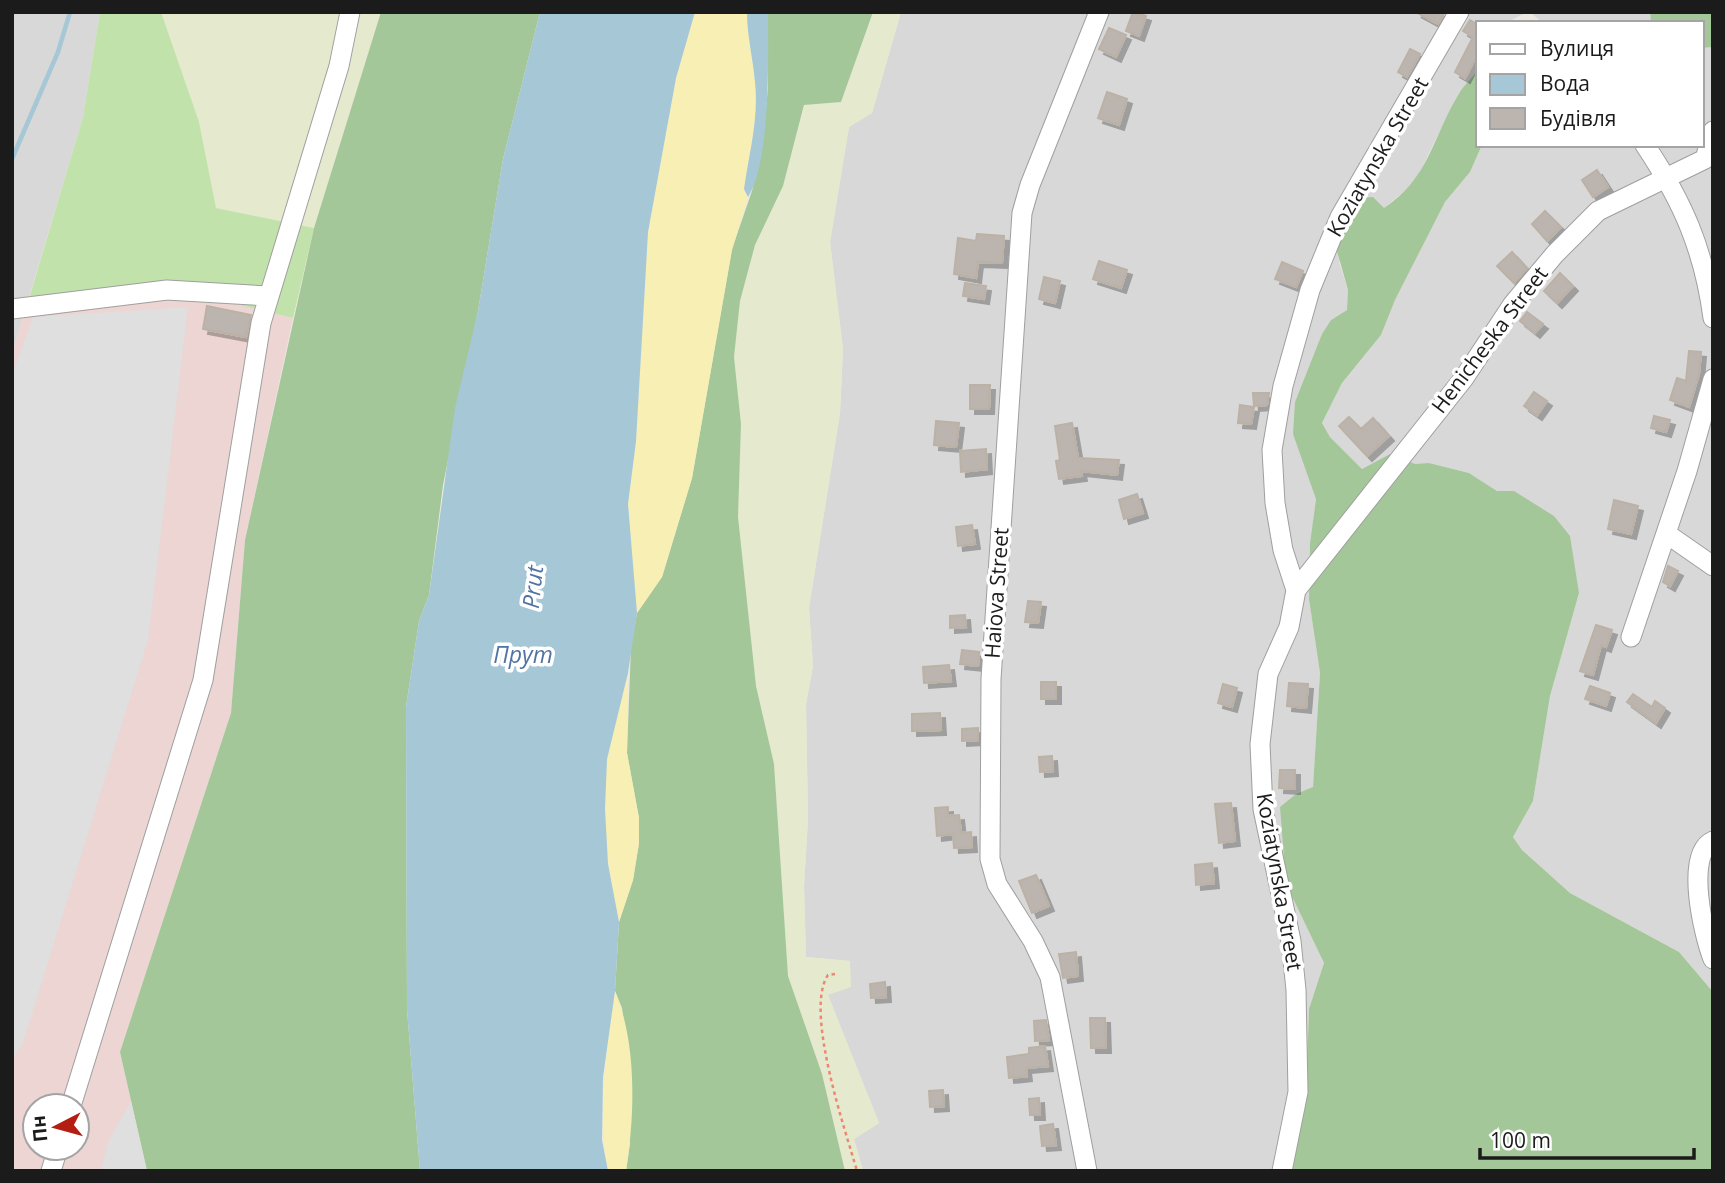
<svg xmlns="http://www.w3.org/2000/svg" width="1725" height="1183" font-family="'Open Sans',sans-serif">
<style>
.residential{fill:#d9d8d8}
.commercial{fill:#ecd5d2;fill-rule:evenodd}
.farmland{fill:#e5e9ce}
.grass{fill:#c2e2ab}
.forest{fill:#a4c79a}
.sand{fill:#f7efb4}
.parking{fill:#dfdfdf}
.water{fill:#a5c7d6}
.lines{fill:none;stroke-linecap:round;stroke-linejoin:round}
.stream{stroke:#a5c7d6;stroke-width:4.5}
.building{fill:#bcb5af;stroke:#bcb1a5;stroke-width:2;filter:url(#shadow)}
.minor-casing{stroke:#9f9f9f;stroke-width:21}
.path{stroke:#ec8872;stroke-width:2.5;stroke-dasharray:3.5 3.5;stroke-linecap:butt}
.minor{stroke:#fff;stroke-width:19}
.labels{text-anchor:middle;stroke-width:7;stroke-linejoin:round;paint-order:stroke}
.street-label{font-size:21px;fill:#1b1b1b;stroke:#fff}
.water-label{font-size:23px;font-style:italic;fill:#5173a1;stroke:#fff}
</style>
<defs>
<filter id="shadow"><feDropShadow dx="5" dy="5" stdDeviation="0" flood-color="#0004"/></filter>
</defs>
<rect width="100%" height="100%" fill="#ece9e1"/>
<!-- residential -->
<path class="residential" d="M12,12H100L83,117L12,354Z
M901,12H1527L1506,23H1478V70L1458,94L1415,182L1384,208L1339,262L1348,290L1347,310L1331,320L1295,402L1316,499L1310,543L1309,599L1320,673L1313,788L1296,794L1281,823L1285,845L1286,884L1324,963L1309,1010L1306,1097L1291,1171H863L854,1139L879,1123L828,995L850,961L806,957L804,886L808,819L806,704L813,666L809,608L840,413L843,349L830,242L849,127L872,113Z
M1530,12H1650L1651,23H1543Z
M1713,47V992L1679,952L1570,893L1522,850L1513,837L1533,801L1550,696L1579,593L1514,491H1497L1469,473L1429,463L1415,465L1390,454L1362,469L1330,437L1322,423L1342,383L1381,335L1395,300L1445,202L1470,172L1482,145H1702V48Z"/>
<!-- commercial -->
<path class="commercial" d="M210,298L293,318L245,540L231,713L120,1052L147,1171H12V355L27,302ZM35,1106H77V1148H35Z"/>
<!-- farmland -->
<path class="farmland" d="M161,12H381L314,228L216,208L199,122Z
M873,12H901L872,113L849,127L830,242L843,349L840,413L809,608L813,666L806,704L808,819L804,886L806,957L850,961L851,987L828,995L879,1123L854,1139L863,1171H845L822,1074L788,976L774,764L756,686L741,563L738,517L741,424L734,357L740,301L755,245L783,186L805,105L841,102Z"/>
<!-- grass -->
<path class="grass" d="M100,12H161L199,122L216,208L314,228L293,318L210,298L28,302L83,117Z"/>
<!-- forest -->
<path class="forest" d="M381,12H540L503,159L478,311L443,485L429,595L419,621L406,707L407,1009L420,1171H147L120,1052L231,713L245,540L314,228Z
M768,12H873L841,102L804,105L783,186L755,245L740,301L734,357L741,424L738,517L756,686L774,764L788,976L822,1074L845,1171H626L630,1144L628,1049L622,1008L615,991L619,922L633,880L639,843V818L627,753L631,647L637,613L662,577L692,478L732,249L752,191L762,149L768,88Z
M1650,12H1713V47L1702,48V23H1651Z
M1478,70V145H1482L1470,172L1445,202L1395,300L1381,335L1342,383L1322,423L1330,437L1362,469L1390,454L1415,464L1429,463L1469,473L1497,491H1514L1554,516L1570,536L1579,593L1550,696L1533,801L1513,837L1522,850L1570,893L1679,952L1713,992V1171H1291L1306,1097L1309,1009L1324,963L1286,884L1280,807L1296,794L1313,787L1320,673L1309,599L1310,543L1316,499L1293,434L1295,402L1322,334L1331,320L1347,310L1348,290L1337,251L1344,222L1356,198L1373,197L1384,208C1429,178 1432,139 1458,95C1463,86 1472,78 1478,70Z"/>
<!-- sand -->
<path class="sand" d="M695,12H747C747,36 753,58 755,82C759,118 749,154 744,189L748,197L732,250L692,478L662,577L637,613L628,504L636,441L648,232L676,78Z
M628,673L627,753L639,818V843L633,880L619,922C609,869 597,810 608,756C614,728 622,701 628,673Z
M615,991C637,1044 635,1114 626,1171H608C596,1111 607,1051 615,991Z"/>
<!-- parking -->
<path class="parking" d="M188,307L148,640L23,1043L12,1060V375L33,317Z
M131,1101L147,1171H101L108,1142Z"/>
<!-- water -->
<path class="water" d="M540,12H695L676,78L648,232L636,441L628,504L637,613L628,673L607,759L605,809L608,864L619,922L615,991L603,1077L602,1140L608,1171H420L407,1009L406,707L419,621L429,595L455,408L478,311L503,159Z
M747,12H768C768,57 771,161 748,197L744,189C749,154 759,118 755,82C753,58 747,36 747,12Z"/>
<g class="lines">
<!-- stream -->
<path class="stream" d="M12,159L58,52L70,12"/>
</g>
<!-- building -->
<path class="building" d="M1133,12L1146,16L1139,36L1126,31Z
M1416,12H1445L1438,24Z
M1470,20L1478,25V53L1465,78L1455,72L1473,37L1463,31Z
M1109,28L1126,35L1116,57L1099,49Z
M1410,49L1420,54L1407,77L1398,72Z
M1107,92L1127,99L1119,125L1098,118Z
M1597,170L1608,187L1593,197L1582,180Z
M1545,211L1561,227L1547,241L1532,224Z
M977,234L1004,236L1002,263L978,262L976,278L954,274L958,238L976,241Z
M1512,252L1527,268L1514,283L1497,266Z
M1099,261L1127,270L1121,288L1093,279Z
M1282,262L1303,271L1296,287L1275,279Z
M1560,273L1573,286L1557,303L1544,291Z
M1044,277L1060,281L1055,303L1039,299Z
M965,283L986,286L984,299L963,296Z
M207,306L251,315L246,337L203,329Z
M1527,312L1543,324L1535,333L1520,321Z
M1689,351L1701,352L1699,374L1689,407L1670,400L1677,378L1686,381Z
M970,385H990L989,409H970Z
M1534,392L1547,401L1537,415L1524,406Z
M1253,393H1269L1267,405L1254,406Z
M1240,405L1254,407L1251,424L1238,423Z
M1654,416L1670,420L1666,432L1651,428Z
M1349,417L1361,429L1373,418L1389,436L1367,456L1339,426Z
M936,421L959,423L956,447L934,445Z
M1072,423L1078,458L1119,460L1117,475L1081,471L1082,476L1059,479L1056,461L1060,460L1055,426Z
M986,449L987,469L961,472L960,451Z
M1137,494L1143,513L1124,519L1119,500Z
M1614,500L1638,506L1631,534L1608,529Z
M972,525L975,544L958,546L956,527Z
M1668,566L1678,571L1670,586L1663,582Z
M1028,601L1041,602L1038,623L1025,622Z
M965,615L966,627L950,628V616Z
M1596,625L1612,630L1606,647L1601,645L1593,675L1580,671Z
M962,650L979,652L978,666L960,664Z
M949,665L951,681L924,683L923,667Z
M1041,682H1056V699H1041Z
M1289,683L1308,684L1306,708L1287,706Z
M1223,684L1237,688L1232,707L1218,703Z
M1590,686L1610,693L1606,706L1585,699Z
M1633,694L1652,707L1655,701L1665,708L1656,723L1627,702Z
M940,713L941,730L912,731V714Z
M978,728V740L962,741V729Z
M1052,756L1053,771L1040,772L1039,757Z
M1280,770H1295V789L1279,788Z
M1231,803L1235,841L1219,843L1215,804Z
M948,807V816L959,815L961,833L971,832L972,847L954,848L953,834L937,836L935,808Z
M1212,863L1214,883L1196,885L1195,865Z
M1036,875L1049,906L1032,913L1019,881Z
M1076,952L1078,976L1063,978L1059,954Z
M885,982L886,997L871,998L870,984Z
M1090,1018H1105L1106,1048H1091Z
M1046,1020L1049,1040L1035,1041L1034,1021Z
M1045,1046L1048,1066L1026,1068L1027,1076L1009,1078L1007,1057L1029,1054V1048Z
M943,1090L944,1106L930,1107L929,1091Z
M1039,1098L1040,1115H1030L1029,1099Z
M1053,1124L1056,1145L1042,1146L1040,1126Z"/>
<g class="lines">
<!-- minor casing -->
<g class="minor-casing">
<path id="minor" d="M1645,145C1683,202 1704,250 1713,318
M12,309L167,290L268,296
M1667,534L1713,566
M1296,590L1464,378L1513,304L1555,254L1598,211L1705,159L1713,131
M1631,637L1687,471L1713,379
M1713,841C1684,854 1704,936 1713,959
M71,1106L203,680L261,323L339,66L350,12
M51,1171L58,1148
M1087,1171L1050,977L1033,941L997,884L990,859L991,679L1022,213L1030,185L1099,12
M1282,1171L1298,1092L1296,990L1291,941L1263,809L1260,744L1268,674L1289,627L1296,590L1283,550L1275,503L1272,450L1283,386L1310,290L1340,217L1459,12"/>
</g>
<!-- path -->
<path class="path" d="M835,974L828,975C804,1010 845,1129 857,1171"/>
<!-- minor -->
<use href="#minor" class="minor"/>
</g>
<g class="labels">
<!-- street labels -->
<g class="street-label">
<text transform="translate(1378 157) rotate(-60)" y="7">Koziatynska Street</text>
<text transform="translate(1490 340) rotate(-53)" y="7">Henicheska Street</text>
<text transform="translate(997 593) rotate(-86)" y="7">Haiova Street</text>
<text transform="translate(1279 882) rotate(80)" y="7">Koziatynska Street</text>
</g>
<!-- water labels -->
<g class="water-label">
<text transform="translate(533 587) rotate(-84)" y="8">Prut</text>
<text x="523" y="663">Прут</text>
</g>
</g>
<!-- border -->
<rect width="1725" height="1183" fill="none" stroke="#1b1b1b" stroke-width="28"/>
<!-- legend -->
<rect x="1476" y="21" width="228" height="126" fill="#ffffff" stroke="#a4a4a4" stroke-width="2"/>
<rect x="1490" y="44" width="35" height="10" fill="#ffffff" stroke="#a4a4a4" stroke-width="2"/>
<text x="1540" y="56" font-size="21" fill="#1b1b1b">Вулиця</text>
<rect x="1490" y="74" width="35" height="21" fill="#a5c7d6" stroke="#a4a4a4" stroke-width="2"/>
<text x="1540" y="91" font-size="21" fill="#1b1b1b">Вода</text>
<rect x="1490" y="108" width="35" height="21" fill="#bcb5af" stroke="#a4a4a4" stroke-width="2"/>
<text x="1540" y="126" font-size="21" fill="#1b1b1b">Будівля</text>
<!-- north arrow -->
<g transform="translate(56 1127) rotate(264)"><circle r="33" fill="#ffffff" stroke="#a4a4a4" stroke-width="2"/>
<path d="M0-5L12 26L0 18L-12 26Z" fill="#b41e12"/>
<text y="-10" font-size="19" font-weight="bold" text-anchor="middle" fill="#1b1b1b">Пн</text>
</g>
<!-- scale -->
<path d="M1480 1148v10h214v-10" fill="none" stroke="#1b1b1b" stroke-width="3.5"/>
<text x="1490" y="1148" font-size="21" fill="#1b1b1b" stroke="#ffffff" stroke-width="5" paint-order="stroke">100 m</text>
</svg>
